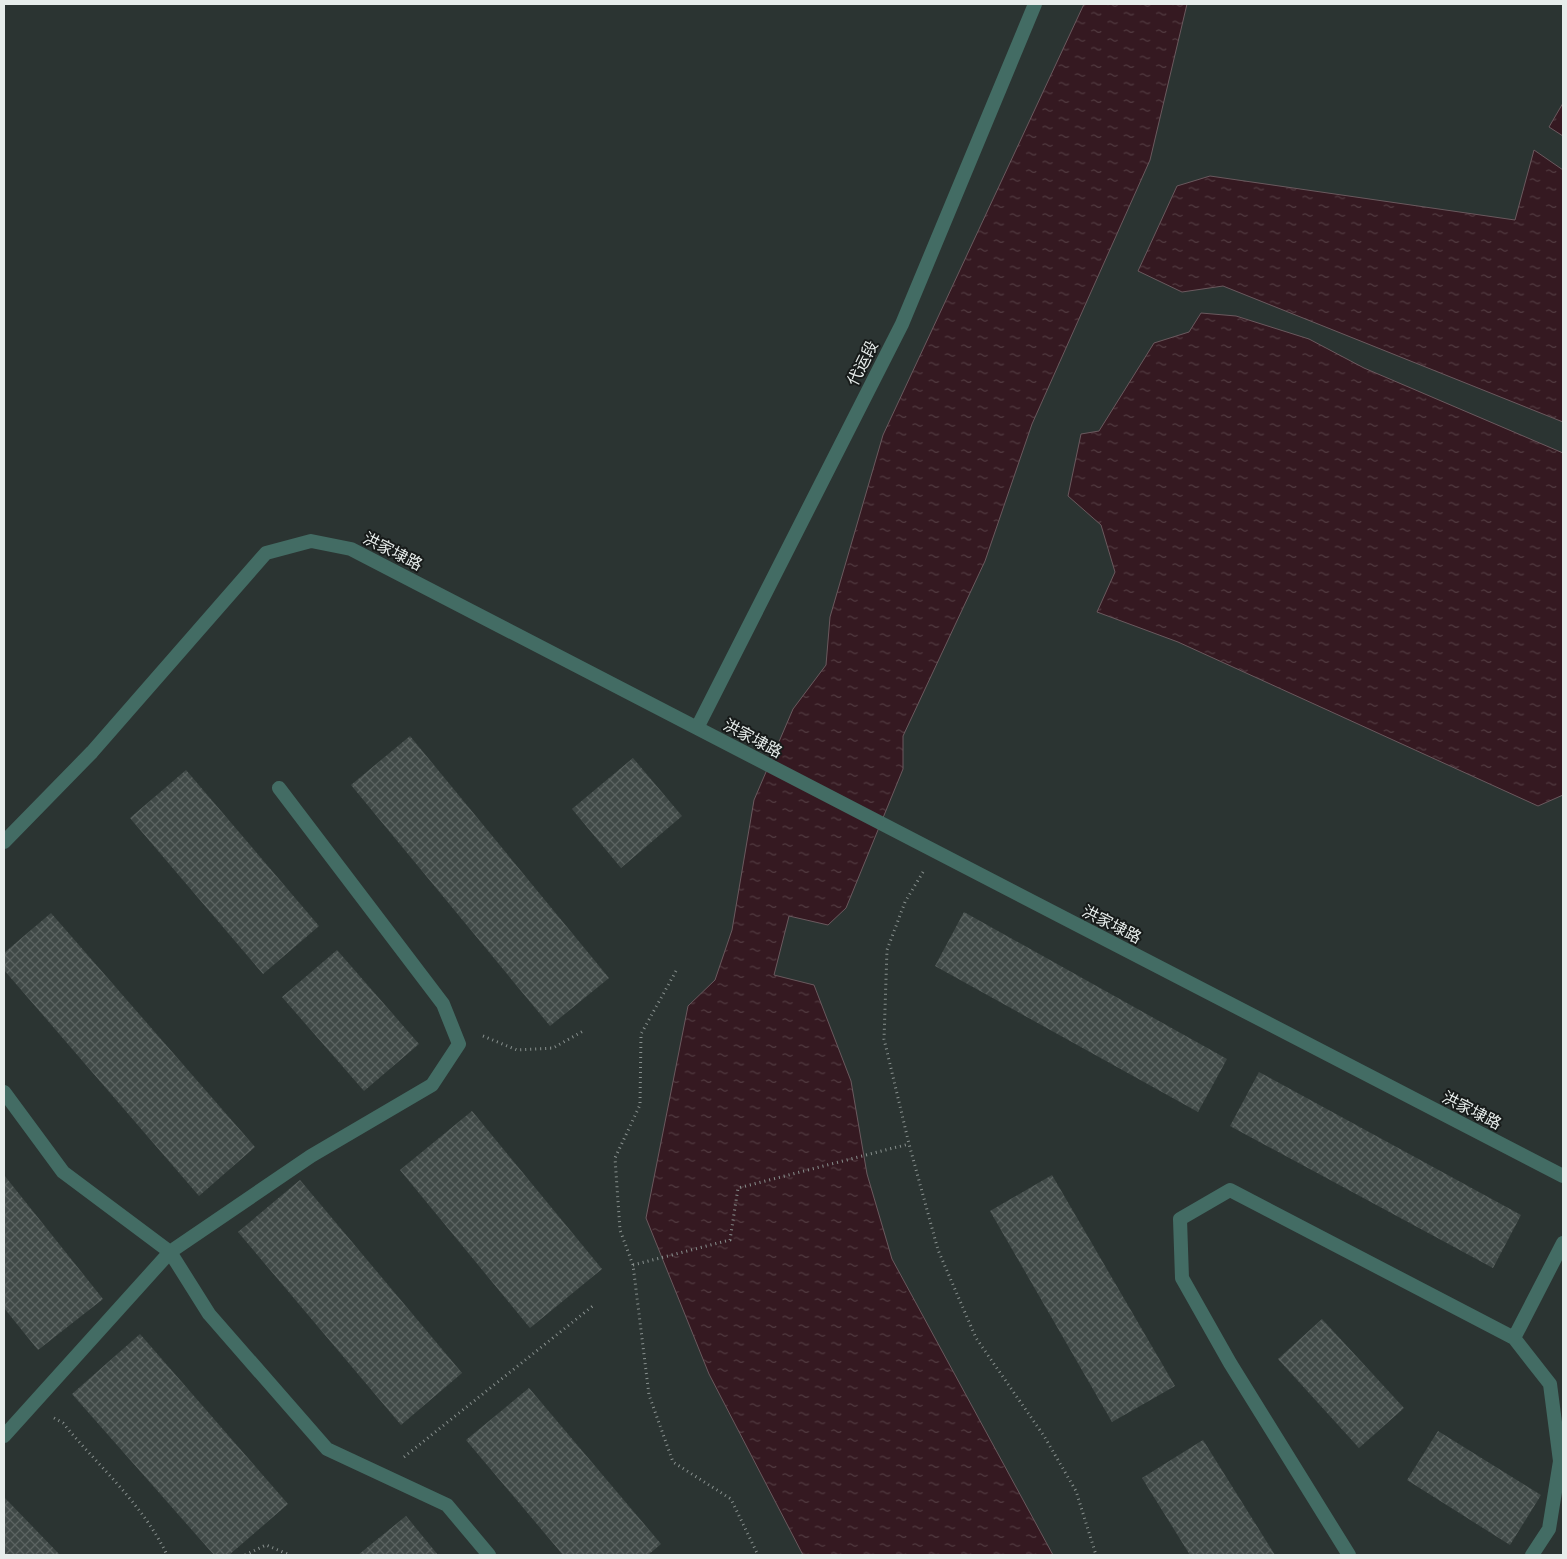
<svg xmlns="http://www.w3.org/2000/svg" width="1567" height="1559" font-family="'Source Serif 4','Noto Sans SC',serif">
<style>
.water{fill:url(#water-ripples);stroke:#6a595e}
.building{fill:url(#building-cross-hatch)}
.lines{fill:none;stroke-linecap:round;stroke-linejoin:round}
.path{stroke:#89918f;stroke-width:3;stroke-dasharray:1 4;stroke-linecap:butt}
.minor{stroke:#436c64;stroke-width:14}
.labels{text-anchor:middle;stroke-width:4;stroke-linejoin:round;paint-order:stroke}
.street-label{font-size:16px;fill:#e7edeb;stroke:#171b1a}
</style>
<defs>
<pattern id="water-ripples" width="26" height="14" patternUnits="userSpaceOnUse" patternTransform="scale(1.25)"><rect width="26" height="14" fill="#351921"/><path d="M2 4q2-2 4 0t4 0M15 11q2-2 4 0t4 0" fill="none" stroke="#523b41"/></pattern>
<pattern id="building-cross-hatch" width="8" height="8" patternUnits="userSpaceOnUse" patternTransform="scale(1.25)"><rect width="8" height="8" fill="#404947"/><path d="M0 0l8 8M0 8l8-8" fill="none" stroke="#5c6462"/></pattern>
</defs>
<rect width="100%" height="100%" fill="#2b3432"/>
<!-- water -->
<path class="water" d="M1084,4H1187L1150,160L1032,424L985,561L903,736V769L846,908L828,925L789,916L774,975L814,985L851,1081L867,1174L892,1259L1053,1555H803L709,1374L646,1218L688,1006L715,980L732,930L754,800L793,709L826,665L830,617L883,435Z
M1563,103V136L1549,127Z
M1534,150L1563,170V422L1223,286L1182,292L1138,271L1177,186L1210,176L1515,220Z
M1201,313L1236,316L1309,339L1364,368L1563,453V795L1538,806L1178,642L1097,612L1115,572L1101,525L1068,496L1081,434L1099,431L1154,343L1189,332Z"/>
<!-- building -->
<path class="building" d="M410,736L609,978L550,1026L351,785Z
M633,758L682,816L621,868L572,809Z
M186,770L319,926L263,974L130,818Z
M964,912L1227,1059L1198,1112L935,966Z
M51,913L255,1147L199,1196L4,970V953Z
M337,950L419,1044L364,1091L282,997Z
M1259,1072L1521,1215L1493,1268L1230,1126Z
M472,1111L602,1269L530,1328L400,1170Z
M4,1175L103,1299L38,1350L4,1308Z
M1052,1175L1175,1386L1112,1422L990,1211Z
M300,1180L462,1373L401,1425L238,1232Z
M1322,1319L1404,1408L1359,1448L1278,1359Z
M140,1334L288,1504L229,1555H214L72,1394Z
M529,1388L661,1544L648,1555H563L466,1440Z
M1438,1431L1541,1495L1510,1545L1407,1480Z
M1203,1440L1275,1555H1190L1142,1478Z
M4,1497L60,1555H4Z
M406,1516L438,1555H358Z"/>
<g class="lines">
<!-- path -->
<path class="path" d="M923,872L905,902L887,950L884,1039L909,1144L938,1250L976,1338L1044,1436L1076,1491L1096,1555
M676,971L641,1034L640,1105L615,1158L620,1230L633,1265L649,1395L673,1462L731,1499L758,1555
M483,1036L517,1050L553,1048L585,1030
M633,1265L730,1240L738,1188L909,1144
M54,1418L63,1423C98,1466 143,1504 167,1555
M404,1457L594,1305
M245,1555L266,1545L290,1555"/>
<!-- minor -->
<path class="minor" d="M697,728L902,324L1035,4
M4,842L92,752L266,553L311,541L351,549L1563,1176
M4,1092L63,1172L170,1252L209,1314L327,1449L447,1505L489,1555
M1514,1338L1563,1243
M4,1436L170,1252L311,1156L432,1085L459,1044L443,1004L279,788
M1349,1555L1230,1363L1182,1278L1180,1219L1230,1190L1514,1338L1550,1384L1560,1461L1549,1529L1532,1555"/>
</g>
<g class="labels">
<!-- street labels -->
<g class="street-label">
<text transform="translate(862 363) rotate(-63)" y="6">代运段</text>
<text transform="translate(393 551) rotate(27)" y="6">洪家埭路</text>
<text transform="translate(753 738) rotate(28)" y="6">洪家埭路</text>
<text transform="translate(1112 924) rotate(27)" y="6">洪家埭路</text>
<text transform="translate(1472 1110) rotate(27)" y="6">洪家埭路</text>
</g>
</g>
<!-- border -->
<rect width="1567" height="1559" fill="none" stroke="#e7edeb" stroke-width="10"/>
</svg>
